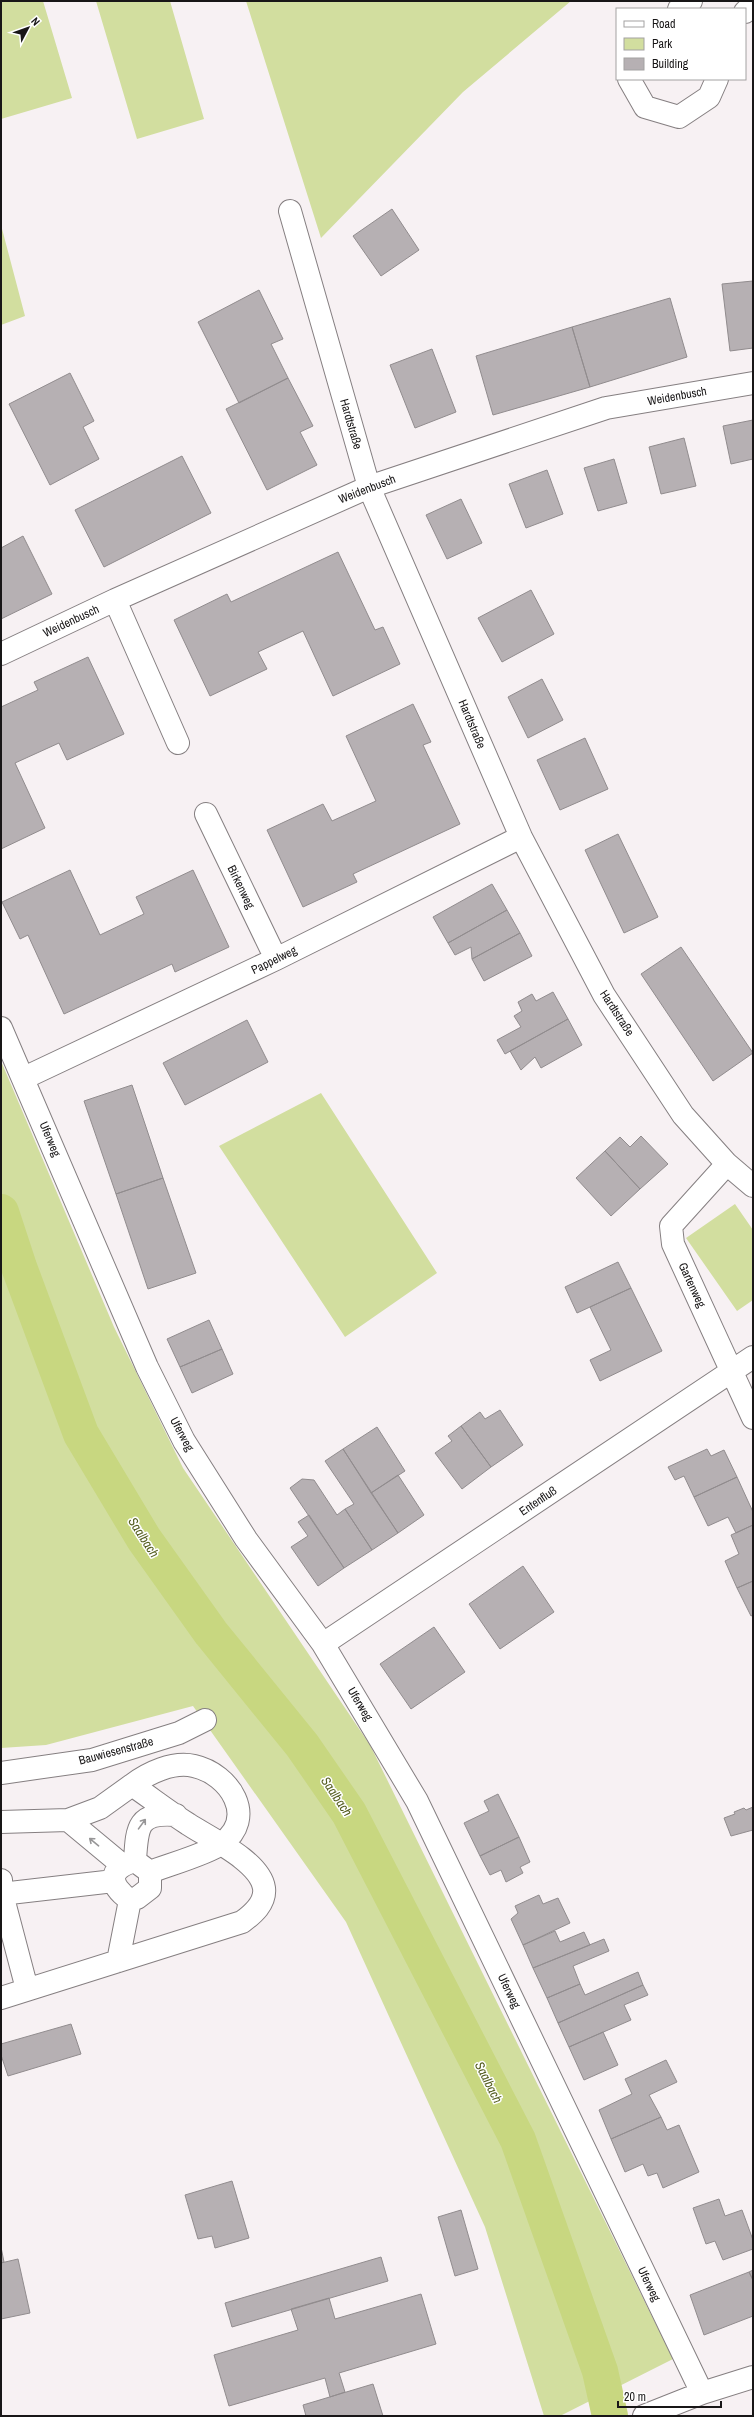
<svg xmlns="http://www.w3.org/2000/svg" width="754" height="2417" font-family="'Archivo Narrow',sans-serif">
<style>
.green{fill:#d2de9f}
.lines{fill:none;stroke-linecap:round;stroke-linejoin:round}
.canal{stroke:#c8d780;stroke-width:36}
.building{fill:#b6b0b3;stroke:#918c8e}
.minor-casing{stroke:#857f81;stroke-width:24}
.minor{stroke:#fff;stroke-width:22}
.oneway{stroke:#979697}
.labels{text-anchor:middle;stroke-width:3;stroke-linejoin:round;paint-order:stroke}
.street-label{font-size:12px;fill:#181617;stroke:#fff}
.water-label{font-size:13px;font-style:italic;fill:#545d1f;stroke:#fff}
</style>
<rect width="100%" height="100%" fill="#f7f1f3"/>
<!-- green -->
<path class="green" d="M1,1H43L72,98L1,119Z
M96,1H170L204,119L137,139Z
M246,1H571L463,92L321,238Z
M1,225L25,316L1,325Z
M1,1061L114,1327L183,1468L370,1745L673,2359L560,2416H544L485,2227L346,1922L193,1706L46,1745L1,1748Z
M321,1093L437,1273L345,1337L219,1146Z
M735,1204L753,1230V1300L737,1311L686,1238Z"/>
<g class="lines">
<!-- canal -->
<path class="canal" d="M1,1212L19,1267L81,1434L144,1539L211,1633L302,1745L349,1813L518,2140L600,2371L610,2416"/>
</g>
<!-- building -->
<path class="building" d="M392,209L419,250L381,276L353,236Z
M753,281V348L730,351L722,284Z
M259,290L283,339L271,344L288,378L239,403L198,322Z
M670,298L687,357L590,387L572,327Z
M572,327L590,387L493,415L476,356Z
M432,349L456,412L415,428L390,365Z
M70,373L94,421L83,427L99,459L50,485L9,404Z
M288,378L313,426L300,432L317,465L267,490L226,409Z
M753,420V459L731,464L723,426Z
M684,438L696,486L661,494L649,447Z
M182,456L211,513L104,567L75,510Z
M614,459L627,503L598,511L584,468Z
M547,470L563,514L526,528L509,484Z
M461,499L482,543L447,559L426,515Z
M23,536L52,594L1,619V548Z
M338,552L375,630L383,627L400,664L333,696L303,631L258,652L267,669L210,696L174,620L227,594L231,602Z
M531,590L554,634L502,662L478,618Z
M88,657L124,734L67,760L59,743L15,763L45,828L1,849V707L38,690L34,682Z
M542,679L563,720L528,738L508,697Z
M413,704L431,742L423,745L460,824L353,874L357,882L303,907L267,830L323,804L332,821L376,801L346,736Z
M585,738L608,789L560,810L537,760Z
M618,834L658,917L624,933L585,850Z
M70,870L100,935L144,914L136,897L193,870L229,947L175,972L172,964L64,1014L28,935L20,939L2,902Z
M492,884L507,910L448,943L433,917Z
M507,910L520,933L472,959L471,947L455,955L448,943Z
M520,933L532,956L484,981L472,959Z
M681,947L753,1053L713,1081L641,974Z
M553,992L568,1019L505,1054L497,1040L521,1027L514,1016L522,1011L518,1002L532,994L536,1001Z
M568,1019L582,1045L541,1068L535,1057L521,1070L510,1051Z
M247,1020L268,1062L185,1105L163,1063Z
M132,1085L163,1178L116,1194L84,1101Z
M641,1136L668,1164L640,1189L605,1151L620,1137L630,1147Z
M605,1151L640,1189L611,1216L576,1178Z
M163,1178L196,1273L148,1289L116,1194Z
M618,1262L631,1288L577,1313L565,1287Z
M631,1288L662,1351L600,1381L590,1360L611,1350L590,1307Z
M209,1320L222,1349L180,1367L167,1339Z
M222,1349L233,1374L192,1393L180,1367Z
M500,1410L523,1445L491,1467L461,1426L480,1412L485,1419Z
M461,1426L491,1467L462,1489L435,1453L452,1441L448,1436Z
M377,1427L405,1471L371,1493L343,1449Z
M343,1449L398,1533L372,1550L345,1509L354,1504L325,1461Z
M707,1449L711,1456L724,1450L737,1477L694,1497L684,1476L675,1480L668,1467Z
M398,1475L424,1515L398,1533L371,1493Z
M737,1477L753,1512V1525L736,1533L728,1517L708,1526L694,1497Z
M302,1479L314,1480L337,1515L345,1509L372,1550L344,1568L290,1488Z
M309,1515L344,1568L318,1586L291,1547L308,1536L298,1522Z
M753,1525V1581L737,1588L725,1561L739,1554L731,1535Z
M523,1566L554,1612L500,1649L469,1604Z
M753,1581V1615L751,1616L737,1588Z
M434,1627L465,1672L411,1709L380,1664Z
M498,1794L519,1837L480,1856L464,1823L489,1811L484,1801Z
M753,1807V1830L731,1836L724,1818L735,1814L734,1812L744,1808L746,1810Z
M519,1837L530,1862L520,1867L523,1873L506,1882L501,1870L490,1875L480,1856Z
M539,1895L543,1904L558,1898L570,1923L523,1945L511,1919L518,1913L515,1906Z
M555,1931L560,1942L584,1932L590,1945L533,1968L523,1945Z
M604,1939L609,1951L573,1966L580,1984L547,1998L533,1968Z
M638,1972L643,1985L558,2023L547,1998L580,1984L585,1995Z
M643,1985L648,1995L624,2005L631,2020L569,2047L558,2023Z
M71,2024L81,2054L8,2076L1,2055V2044Z
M603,2032L618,2065L584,2080L569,2047Z
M666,2060L677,2082L649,2095L661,2117L611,2139L599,2110L632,2094L625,2079Z
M661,2117L667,2130L679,2125L699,2172L663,2188L657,2173L648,2176L643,2164L625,2172L611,2139Z
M232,2181L249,2238L215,2248L212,2236L198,2239L185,2195Z
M719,2199L725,2216L742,2210L753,2240V2249L723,2260L715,2241L706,2244L693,2208Z
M461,2210L478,2269L455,2276L438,2217Z
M1,2247L4,2262L1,2263Z
M381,2257L388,2281L232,2327L225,2303Z
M18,2259L30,2313L1,2319V2263Z
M753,2270V2280L749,2272Z
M749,2272L753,2280V2316L704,2335L690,2295Z
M421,2294L436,2344L339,2373L345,2392L330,2397L325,2378L229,2406L214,2355L298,2330L291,2309L329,2298L335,2319Z
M373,2384L383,2416H306L303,2405Z"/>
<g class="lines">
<!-- minor casing -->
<g class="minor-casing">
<path id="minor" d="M679,9L691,1
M745,12L753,4
M629,79L645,107L679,117L709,97L717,79
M290,211L369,487L521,837L604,995L683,1115L727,1164L753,1186
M115,600L178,743
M1,654L115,600L369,487L606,408L753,383
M206,814L276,959
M1,1028L147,1367L184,1441L246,1539L323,1644L417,1801L702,2393
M24,1078L276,959L521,837
M727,1164L671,1226L673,1244L753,1418
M323,1644L753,1357
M1,1773L92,1760L179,1733L205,1720
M132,1785C148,1773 173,1761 194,1766C230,1774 258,1818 221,1844C207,1854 168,1865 150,1872
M68,1820L121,1864
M1,1822L68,1820L100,1808L132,1785C151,1798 169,1812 188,1824C209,1838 260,1861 264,1888C266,1903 253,1914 242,1922L1,1998
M135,1861L150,1872V1888L137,1898L130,1900C108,1885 108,1868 135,1861Z
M135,1861C137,1827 137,1812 176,1815
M1,1880L2,1894L27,1989
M1,1894L114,1881
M118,1961L130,1900
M644,2416L702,2393L753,2377"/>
</g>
<!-- minor -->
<use href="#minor" class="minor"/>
</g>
<!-- one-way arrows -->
<defs><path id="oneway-shaft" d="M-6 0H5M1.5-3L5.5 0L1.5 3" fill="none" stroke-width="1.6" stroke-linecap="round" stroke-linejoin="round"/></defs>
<g class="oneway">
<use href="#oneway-shaft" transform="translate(142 1824) rotate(-54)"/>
<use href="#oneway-shaft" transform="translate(94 1842) rotate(-140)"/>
</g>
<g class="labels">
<!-- street labels -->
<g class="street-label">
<text transform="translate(677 396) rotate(-10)" y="4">Weidenbusch</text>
<text transform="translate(351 424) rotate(74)" y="4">Hardtstraße</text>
<text transform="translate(367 489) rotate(-21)" y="4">Weidenbusch</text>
<text transform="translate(71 621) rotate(-25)" y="4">Weidenbusch</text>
<text transform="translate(472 724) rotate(67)" y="4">Hardtstraße</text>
<text transform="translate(241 887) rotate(64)" y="4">Birkenweg</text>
<text transform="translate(274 960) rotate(-26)" y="4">Pappelweg</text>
<text transform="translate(617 1013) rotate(57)" y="4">Hardtstraße</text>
<text transform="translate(50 1139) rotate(67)" y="4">Uferweg</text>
<text transform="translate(692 1285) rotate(65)" y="4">Gartenweg</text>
<text transform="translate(182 1434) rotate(62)" y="4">Uferweg</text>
<text transform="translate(538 1501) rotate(-34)" y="4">Entenfluß</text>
<text transform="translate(360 1704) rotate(59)" y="4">Uferweg</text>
<text transform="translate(116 1751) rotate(-15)" y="4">Bauwiesenstraße</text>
<text transform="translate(509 1991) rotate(64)" y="4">Uferweg</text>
<text transform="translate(649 2284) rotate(64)" y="4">Uferweg</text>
</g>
<!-- water labels -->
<g class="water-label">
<text transform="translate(144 1537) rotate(57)" y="5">Saalbach</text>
<text transform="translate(337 1796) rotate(56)" y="5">Saalbach</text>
<text transform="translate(489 2082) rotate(63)" y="5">Saalbach</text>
</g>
</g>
<!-- border -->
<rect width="754" height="2417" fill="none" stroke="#181617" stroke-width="4"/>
<!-- legend -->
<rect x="616" y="8" width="130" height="72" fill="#ffffff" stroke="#a3a2a2"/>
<rect x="624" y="21" width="20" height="6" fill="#ffffff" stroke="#a3a2a2"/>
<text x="652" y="28" font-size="12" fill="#181617">Road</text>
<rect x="624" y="38" width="20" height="12" fill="#d2de9f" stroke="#a3a2a2"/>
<text x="652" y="48" font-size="12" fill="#181617">Park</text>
<rect x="624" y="58" width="20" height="12" fill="#b6b0b3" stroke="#a3a2a2"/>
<text x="652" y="68" font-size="12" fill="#181617">Building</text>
<!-- north arrow -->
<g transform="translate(28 28) rotate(49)" stroke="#ffffff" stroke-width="3" paint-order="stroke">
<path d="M0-3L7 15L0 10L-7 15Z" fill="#181617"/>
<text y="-6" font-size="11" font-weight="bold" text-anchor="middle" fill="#181617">N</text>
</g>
<!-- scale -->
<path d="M618 2401v6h103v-6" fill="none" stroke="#181617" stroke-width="2"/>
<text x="624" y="2401" font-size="12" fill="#181617" stroke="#ffffff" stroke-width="3" paint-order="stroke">20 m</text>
</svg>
